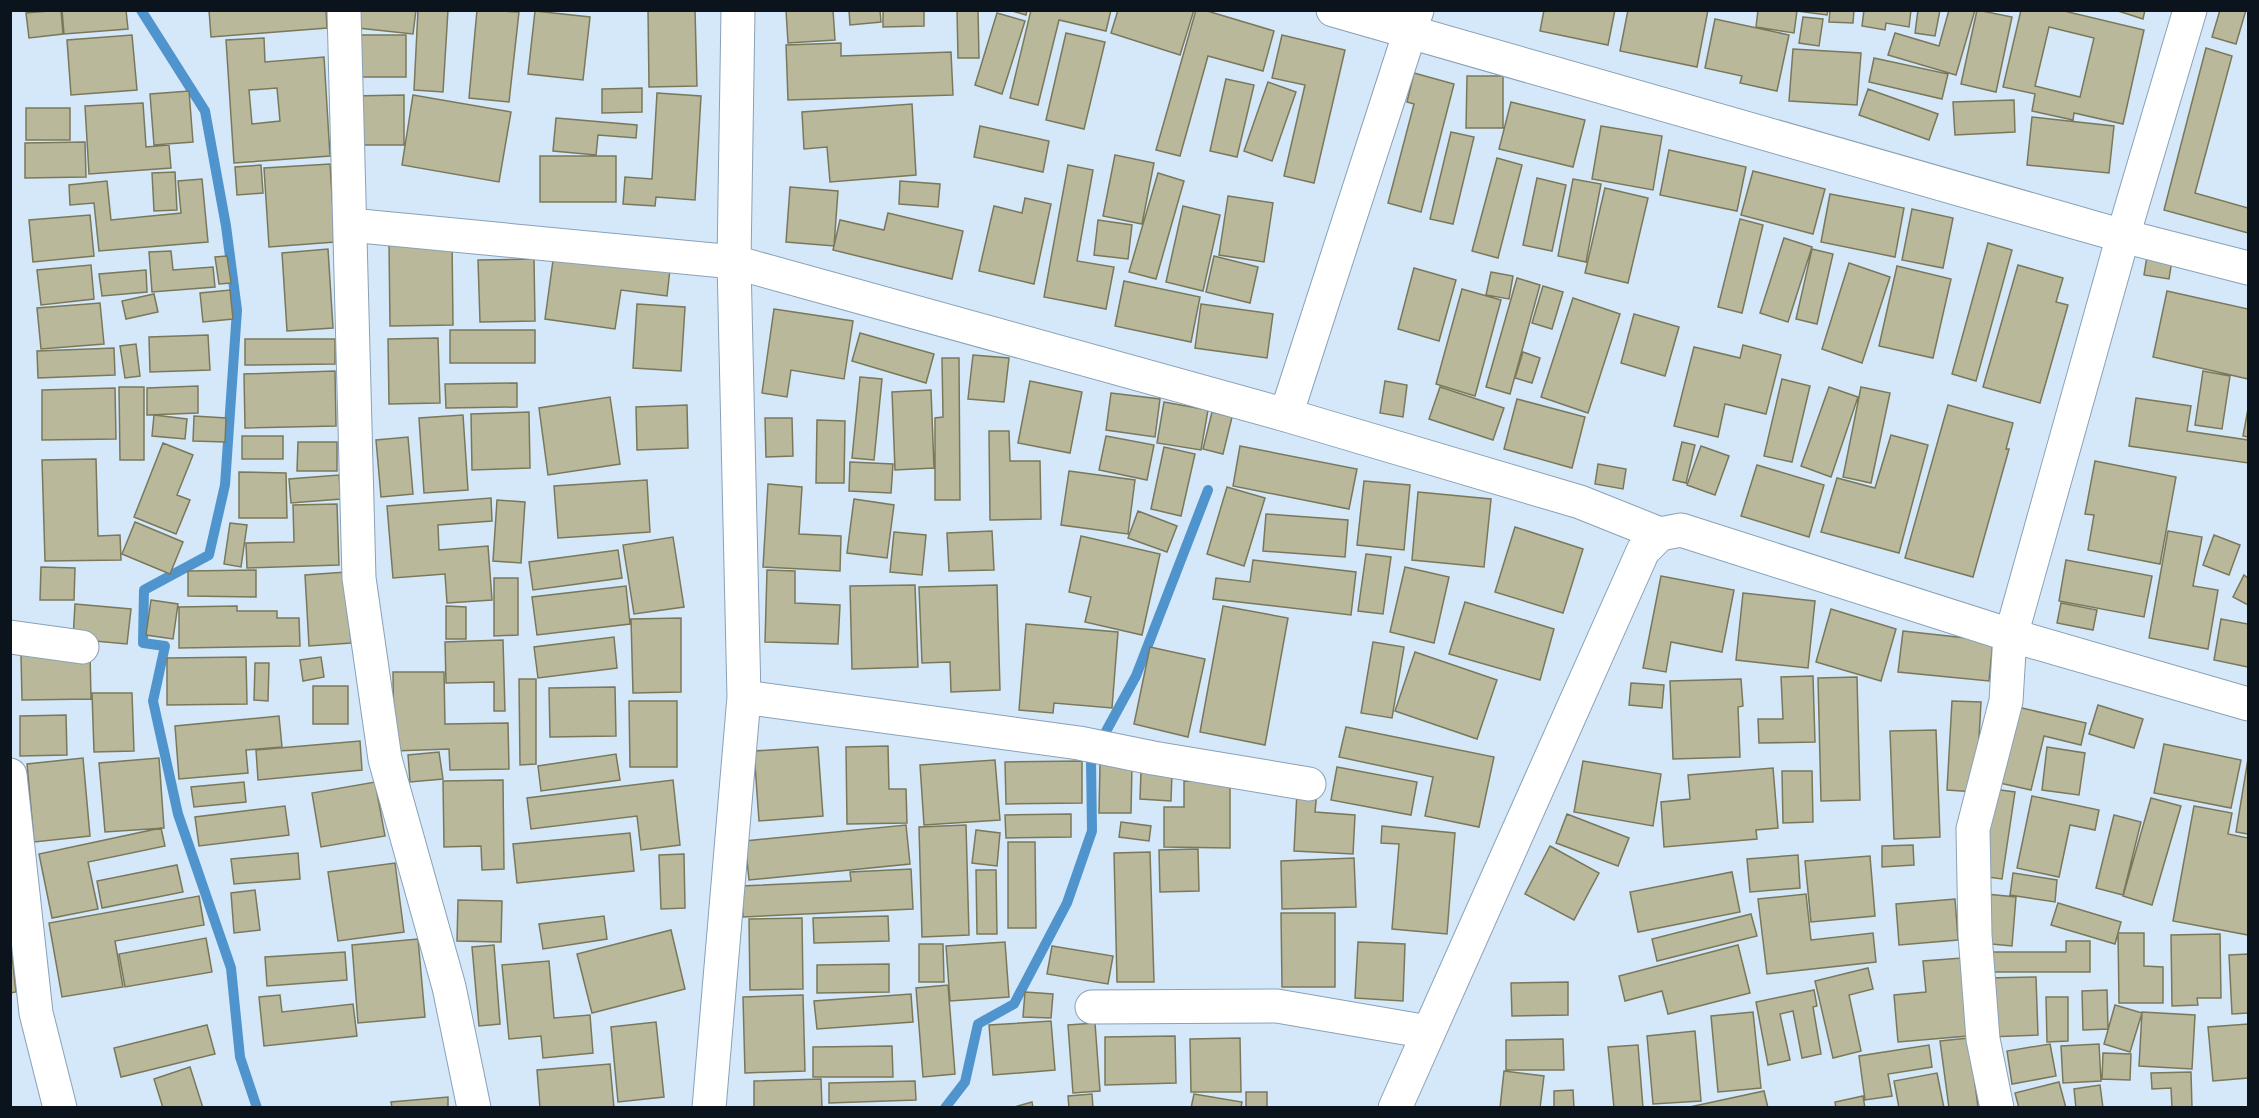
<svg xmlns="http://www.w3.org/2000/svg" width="2259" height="1118" font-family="Signika,sans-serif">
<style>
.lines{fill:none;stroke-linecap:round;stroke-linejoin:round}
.stream{stroke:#5094cd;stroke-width:10}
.building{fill:#bab89a;stroke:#7a785b;stroke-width:1.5;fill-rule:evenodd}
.street-casing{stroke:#89a1b7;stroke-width:35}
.secondary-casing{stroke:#89a1b7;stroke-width:35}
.street{stroke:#fff;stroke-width:33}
.secondary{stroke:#fff;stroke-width:33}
</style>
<rect width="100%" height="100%" fill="#d4e8fa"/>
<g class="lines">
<!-- stream -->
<path class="stream" d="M141,10L205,111L226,226L237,310L225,485L209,555L144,590L143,643L165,646L153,701L178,814L231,968L240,1057L257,1108
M945,1108L965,1082L978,1024L1014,1004L1067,903L1092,831L1091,759L1136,676L1208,490"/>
</g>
<!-- building -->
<path class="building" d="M61,10L63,34L29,38L26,13Z
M62,10H126L128,29L64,34Z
M209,10H326L327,28L211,37Z
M360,10H416L413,34L358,28Z
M418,10H448L443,92L414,90Z
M477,10L519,12L509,102L469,98Z
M648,10H695L697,86L649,87Z
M786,10H833L835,40L788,43Z
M849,10H880L881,22L850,25Z
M883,10H924V26L883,27Z
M957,10H978L979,58H958Z
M1009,10H1027L1026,15Z
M1031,10H1111L1106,31L1059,20L1038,105L1010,98Z
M1118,10H1194L1180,55L1111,33Z
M1196,10H1204L1274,31L1263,71L1208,56L1180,156L1156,150Z
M1544,10H1615L1608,45L1540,31Z
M1628,10H1708L1697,67L1620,51Z
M1758,10H1828L1827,15L1797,11L1794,33L1756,27Z
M1830,10H1854L1853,23L1829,22Z
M1864,10H1911L1909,27L1886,23L1885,30L1862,26Z
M1918,10H1940L1935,36L1915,33Z
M1949,10H1975L1956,75L1888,55L1895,33L1939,46Z
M1977,10L2012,17L1996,92L1961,84Z
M2021,10H2060L2144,30L2123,124L2074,113L2073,120L2032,111L2035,94L2003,87ZM2049,27L2094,38L2080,97L2035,86Z
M2115,10H2145L2143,19Z
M2220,10H2246L2236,44L2212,37Z
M535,11L590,17L583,80L528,74Z
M997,13L1025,21L1002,94L975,85Z
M1803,17L1823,19L1819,46L1799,43Z
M1715,19L1789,35L1777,91L1740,83L1742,76L1705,68Z
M1066,33L1105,42L1084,129L1046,120Z
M132,35L137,90L71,95L67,40Z
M359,35H406V77H359Z
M1282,35L1345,50L1314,183L1284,176L1305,85L1272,78Z
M264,38L265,62L324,57L330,156L234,163L226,40ZM277,88L280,121L252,124L249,90Z
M841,43V56L951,52L953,95L788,100L786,45Z
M2206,48L2232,56L2195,193L2248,208V233L2164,210Z
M1793,49L1861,53L1857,105L1789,101Z
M1874,58L1948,74L1942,99L1869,82Z
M1414,73L1454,84L1421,212L1388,203L1414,104L1407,102Z
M1467,76H1503V128H1466Z
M1226,79L1254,85L1237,157L1210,151Z
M1268,82L1296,92L1272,161L1244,151Z
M642,88V112L602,113V89Z
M1868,89L1938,114L1929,140L1859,115Z
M189,91L193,142L154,145L150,94Z
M657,93L701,96L695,200L656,197L655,206L623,204L625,177L652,179Z
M404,95V145H352V96Z
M413,95L511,112L499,182L402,165Z
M2014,100L2015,132L1955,135L1953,102Z
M1511,102L1585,120L1573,167L1499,149Z
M143,103L146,147L169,145L171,168L89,174L85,106Z
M912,104L916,175L830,182L827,147L804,149L802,112Z
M26,108H70V140H26Z
M2032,117L2114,126L2109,173L2027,165Z
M556,118L637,125L636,138L598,135L596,155L553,151Z
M980,126L1049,141L1043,172L974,157Z
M1601,126L1662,136L1653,190L1592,179Z
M1451,132L1474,137L1453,224L1430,219Z
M85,142L86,177L25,178V143Z
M1669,150L1746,167L1737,211L1660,195Z
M1115,155L1154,163L1142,224L1103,216Z
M540,156H616V202H540Z
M1497,158L1522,165L1498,258L1472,251Z
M330,164L335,242L269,247L264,168Z
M261,165L263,193L237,195L235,167Z
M1068,165L1093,170L1077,261L1114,267L1106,309L1044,297Z
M1753,171L1825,189L1813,234L1741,215Z
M175,172L177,210L154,211L152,173Z
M1158,173L1184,181L1156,279L1129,272Z
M1537,178L1566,185L1552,251L1523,245Z
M202,179L208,242L99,251L94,203L70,205L69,185L107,181L111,220L181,213L178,181Z
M1573,179L1601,184L1586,262L1558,256Z
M900,181L940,184L938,207L899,204Z
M790,187L838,191L834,246L786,242Z
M1605,188L1648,198L1628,283L1585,273Z
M1830,194L1904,208L1895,257L1821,242Z
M1228,196L1273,203L1264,262L1219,255Z
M1025,198L1051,204L1034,284L979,271L994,206L1022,213Z
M1183,206L1220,215L1203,291L1166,282Z
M1912,209L1953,218L1943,268L1902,260Z
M888,213L963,231L952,279L833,250L840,220L884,230Z
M90,215L94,256L33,262L29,220Z
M1740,219L1763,225L1742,313L1718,307Z
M1098,220L1132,225L1128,259L1094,255Z
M1784,238L1812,247L1788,322L1760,313Z
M452,240L453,325L390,326L389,242Z
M1988,243L2012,250L1976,381L1952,374Z
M328,249L333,328L287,331L282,253Z
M1812,249L1833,254L1817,324L1796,319Z
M171,251L173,270L213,267L215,287L152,292L149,252Z
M554,253L670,269L667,296L621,290L615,329L545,319Z
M227,256L231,283L219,284L215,257Z
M1214,256L1258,267L1250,303L1206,292Z
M2147,256L2172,260L2169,279L2144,275Z
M534,259L535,321L480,322L478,260Z
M1849,263L1890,277L1862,363L1822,349Z
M91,265L94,299L41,305L37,270Z
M2018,265L2063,278L2056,302L2068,305L2040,403L1983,387Z
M1897,266L1951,279L1933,358L1879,346Z
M1414,268L1456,280L1439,341L1398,329Z
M146,270L147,292L102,296L99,274Z
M1491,272L1513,276L1509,299L1486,295Z
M1517,278L1540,285L1510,394L1486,387Z
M1124,281L1200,297L1191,342L1115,326Z
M1543,286L1563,292L1552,329L1532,323Z
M1462,289L1501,300L1475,396L1436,384Z
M230,290L233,319L203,322L200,293Z
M2167,291L2248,309V379L2153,357Z
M154,294L158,312L126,319L122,301Z
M1573,298L1620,314L1588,413L1541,397Z
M100,303L104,344L41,349L37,308Z
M637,304L685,307L681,371L633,368Z
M1201,304L1273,314L1267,358L1195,348Z
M774,309L853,321L844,379L791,370L787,397L762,393Z
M1634,314L1679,327L1665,376L1621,363Z
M450,330H535V363H450Z
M860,333L934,354L926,383L852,361Z
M208,335L210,370L150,372L149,337Z
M438,338L440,403L389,404L388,339Z
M245,339H335V364L245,365Z
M136,344L140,376L125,378L120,346Z
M1743,345L1781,355L1766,414L1725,404L1718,437L1674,426L1694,347L1740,358Z
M114,348L115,375L38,378L37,351Z
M1523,352L1540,358L1532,383L1515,378Z
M973,355L1009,358L1004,402L968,399Z
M942,358H959L960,500H935V418L943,417Z
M335,371L336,426L245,428L244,374Z
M2203,371L2230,376L2222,429L2195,425Z
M860,377L882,379L874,460L852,458Z
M1782,379L1810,386L1792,462L1764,456Z
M1030,381L1082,392L1070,453L1018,443Z
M1385,381L1407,385L1403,417L1380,413Z
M517,383V407L446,408L445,384Z
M198,386V413L147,415V388Z
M119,387H144V460H120Z
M1440,387L1504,408L1493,440L1429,419Z
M1829,387L1858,397L1831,477L1801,466Z
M1861,387L1890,393L1871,483L1843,477Z
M115,388L116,439L42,440V390Z
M931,390L934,468L895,470L892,392Z
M1111,393L1160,399L1155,437L1106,430Z
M610,397L620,464L548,475L539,408Z
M2136,398L2191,406L2187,431L2248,440V463L2129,446Z
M1517,399L1585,417L1572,468L1504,449Z
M1164,402L1208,410L1201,450L1157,443Z
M687,405L688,448L637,450L636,407Z
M1948,405L2013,423L2006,449H2009L1973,577L1905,558Z
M2248,409V437L2243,436Z
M529,412L530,468L472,470L471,414Z
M1212,412L1232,417L1223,454L1203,449Z
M154,415L187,419L185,439L152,436Z
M463,415L468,490L424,493L419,418Z
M194,416L226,418L225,442L193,441Z
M765,418H792L793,456L766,457Z
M817,420L845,421L844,483H816Z
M989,431H1009L1010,461H1040L1041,519L990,520Z
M1891,435L1928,445L1899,553L1821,532L1837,478L1875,488Z
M242,436H283V459H242Z
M1106,436L1154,445L1147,480L1099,470Z
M408,437L413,494L381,497L376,440Z
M298,442H337V471H297Z
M1682,442L1695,445L1686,483L1673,480Z
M163,443L193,455L177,495L190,500L176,534L134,517Z
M1240,446L1357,469L1349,509L1233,486Z
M1701,446L1729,456L1715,495L1687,485Z
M1164,447L1195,454L1181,516L1151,509Z
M96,459L98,536L120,535L121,560L45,561L42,460Z
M2095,461L2176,477L2160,564L2088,550L2094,515L2085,514Z
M850,462L893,464L891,493L849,491Z
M1598,464L1626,469L1623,489L1595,484Z
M1757,465L1824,485L1809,537L1741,516Z
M1069,471L1135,480L1128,534L1061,525Z
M239,472L286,473L287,518H239Z
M339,475L341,499L291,503L289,479Z
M647,480L650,532L558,538L554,486Z
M1364,481L1410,485L1404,550L1357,545Z
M768,484L802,487L799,534L841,536L840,571L763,567Z
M1227,487L1265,498L1244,566L1207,554Z
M1418,492L1491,499L1484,567L1412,560Z
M491,498L492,521L438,525L439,550L488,546L492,600L447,603L445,574L393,578L387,506Z
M854,499L894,505L887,558L847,553Z
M497,500L525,502L521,563L493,561Z
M337,504L339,565L247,568L246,543L294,542L293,505Z
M1138,511L1177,526L1167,552L1128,538Z
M1266,514L1348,520L1345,557L1263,551Z
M135,522L183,542L170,574L122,554Z
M230,523L247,525L241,567L224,564Z
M1515,527L1583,549L1563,613L1495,592Z
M992,531L994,570L949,571L947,533Z
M2168,531L2202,537L2193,586L2218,590L2208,649L2149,638Z
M894,532L926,535L922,575L890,572Z
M2214,535L2240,545L2229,575L2203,565Z
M1081,536L1160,554L1142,635L1085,622L1091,597L1069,592Z
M673,537L684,607L634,614L623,545Z
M618,550L622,578L533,590L529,562Z
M1366,554L1391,557L1383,614L1358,611Z
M1253,560L1356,572L1351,615L1213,599L1216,578L1250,582Z
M2066,560L2152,576L2144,617L2059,601Z
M41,567L75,568L74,600H40Z
M1405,567L1449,577L1434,643L1390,632Z
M256,570V597L188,596V571Z
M767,570L795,571V603L840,605L838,644L765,642Z
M346,572L351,643L309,646L305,575Z
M2244,575L2248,578V605L2233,597Z
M1661,576L1734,590L1722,652L1671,642L1666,672L1643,668Z
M494,578H518V635L494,636Z
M915,585L918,667L852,669L850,586Z
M997,585L1000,690L951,692L950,662L922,663L919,587Z
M626,586L630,624L537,635L532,597Z
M1743,593L1815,601L1808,668L1736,660Z
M151,600L178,604L173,639L146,635Z
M1465,602L1554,629L1540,680L1449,654Z
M2061,603L2097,610L2093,630L2057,623Z
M75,604L131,609L127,644L73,639Z
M237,606V611H277V618H299L300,646L179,648V607Z
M446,606L466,607V639H446Z
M1223,606L1288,618L1265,745L1200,732Z
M1831,609L1896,629L1881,681L1816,662Z
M681,618V692L633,693L631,619Z
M2221,619L2248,624V667L2214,660Z
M1026,624L1118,632L1112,708L1054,703L1053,713L1019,710Z
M1903,631L1993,641L1989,681L1898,672Z
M614,637L617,668L538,678L534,647Z
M503,640L505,711H494V682L446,683L445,642Z
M1373,642L1404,647L1392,718L1361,713Z
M1150,647L1205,659L1188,737L1134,724Z
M1415,652L1497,680L1477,739L1395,711Z
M90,654L91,699L22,700L21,655Z
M246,657L247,704L167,705V658Z
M321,657L324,677L303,681L300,660Z
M255,663H269L268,701L254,700Z
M393,672H444L445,724L508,723L509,769L450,770L449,749L394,751Z
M1813,676L1815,742L1759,743L1758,719H1783L1781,677Z
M1857,677L1860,800L1821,801L1818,678Z
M519,679H536V764L520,765Z
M1741,679L1743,706L1738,707L1740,757L1673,759L1670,681Z
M1631,683L1664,685L1662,708L1629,705Z
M313,686H348V724H313Z
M615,687L616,736L550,737L549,688Z
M92,693H132L134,751L94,752Z
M629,701H677V767H630Z
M1952,701L1981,702L1976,792L1947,790Z
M2009,705L2086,723L2081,745L2044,736L2031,790L1995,782Z
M2098,705L2143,719L2134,748L2089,734Z
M66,715L67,755L20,756V716Z
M279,716L282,747L246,750L248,773L179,779L175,726Z
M1346,727L1494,757L1479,827L1425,816L1433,777L1339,757Z
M1936,730L1940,837L1894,839L1890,731Z
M360,741L362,770L258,780L256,750Z
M2164,744L2241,760L2231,808L2154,793Z
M888,746L889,789H906L907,823L847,824L846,747Z
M818,747L823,816L759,821L754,751Z
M2047,747L2085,753L2079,795L2042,790Z
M439,752L443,779L410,782L408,755Z
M616,754L620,780L541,791L538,766Z
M83,758L90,836L34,842L27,764Z
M159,758L164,828L105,832L99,763Z
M2248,759V834L2236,832Z
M995,760L1000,820L924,825L920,765Z
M1082,761V803L1006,804L1005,762Z
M1583,761L1661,774L1653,826L1574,812Z
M1100,764L1132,765L1131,813H1099Z
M1337,767L1417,782L1411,815L1331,800Z
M1773,768L1778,828L1756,830L1757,839L1664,847L1661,802L1690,799L1688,775Z
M1141,771L1172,772L1171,801L1140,799Z
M1782,771H1812L1813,822L1783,823Z
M503,780L504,869L482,870L481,846L444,847L443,781Z
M673,780L680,845L641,850L637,816L531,829L527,798Z
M1184,781L1230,782V848L1164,847V807H1184Z
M244,782L246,802L194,807L191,787Z
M375,782L385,836L321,847L312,793Z
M1993,789L2015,792L2002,879L1981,876Z
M1297,791L1317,792L1315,812L1355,815L1353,854L1294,851Z
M2032,796L2099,810L2095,830L2070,825L2059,877L2017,868Z
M2151,798L2181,806L2152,905L2123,896Z
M285,806L289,835L199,846L195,817Z
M2194,806L2232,813L2228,834L2248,838V935L2173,921Z
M1071,814V837L1006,838L1005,815Z
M1567,814L1629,838L1618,866L1556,843Z
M2114,815L2141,822L2123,895L2096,888Z
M1121,822L1151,826L1149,841L1119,837Z
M906,825L910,864L749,880L745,841Z
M966,825L969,935L922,937L919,827Z
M1382,826L1455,833L1447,934L1392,929L1399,844L1381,843Z
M161,828L165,846L88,862L98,909L52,918L39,854Z
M976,830L1000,833L997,866L972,863Z
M630,833L634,871L517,883L513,844Z
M1008,842H1035L1036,928H1008Z
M1913,845L1914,865L1882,867V846Z
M1550,846L1599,873L1574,920L1525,894Z
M1198,849L1199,891L1160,892L1159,850Z
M1150,852L1154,982H1117L1114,853Z
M298,853L300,879L234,884L231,859Z
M684,854L685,908L661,909L659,855Z
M1798,855L1800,888L1750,892L1747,859Z
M1870,856L1875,916L1811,922L1805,861Z
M1354,858L1356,907L1282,909L1281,861Z
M395,863L404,932L338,941L328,872Z
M177,865L183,892L102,908L97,881Z
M911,869L913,909L743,917L741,886L851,881L850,872Z
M976,870H996L997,934H977Z
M1732,872L1740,912L1638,932L1630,892Z
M2013,873L2057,880L2055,902L2010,895Z
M255,890L260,930L234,933L231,893Z
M1806,894L1811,940L1873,933L1876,962L1767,974L1758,899Z
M1986,894L2016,897L2012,946L1981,943Z
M199,896L204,925L115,941L123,987L62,997L49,923Z
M1955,899L1958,940L1899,945L1896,904Z
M458,900L502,901L501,942L457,941Z
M2058,903L2121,922L2115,944L2051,925Z
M1281,913H1335V987H1282Z
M1751,914L1757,936L1657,961L1652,939Z
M604,916L607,939L543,949L539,924Z
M888,916L889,941L814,943L813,918Z
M802,918L803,989L750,990L749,919Z
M671,930L685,989L592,1013L577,954Z
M2118,933H2144V966L2163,967V1003H2119Z
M2220,934L2221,998H2197L2198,1005L2172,1006L2171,935Z
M10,937L16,992L10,993Z
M206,938L212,972L125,987L119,954Z
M418,939L425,1017L358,1023L352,945Z
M2066,941H2090V972H1989V952H2066Z
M1005,942L1009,997L950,1001L946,946Z
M1358,942L1405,944L1403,1001L1355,998Z
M919,944H943L944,982H919Z
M494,945L500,1024L479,1026L472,947Z
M1738,945L1750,993L1668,1014L1662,991L1625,1001L1619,976Z
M1052,946L1113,956L1108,984L1047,974Z
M345,952L347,980L267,986L265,957Z
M2248,954V1013L2232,1014L2229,955Z
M1962,958L1968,1036L1898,1042L1894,995L1926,992L1923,961Z
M549,961L554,1018L590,1015L593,1053L543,1058L541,1036L509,1039L502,965Z
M889,964V992L817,993V965Z
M1868,968L1873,989L1849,995L1861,1051L1833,1058L1815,981Z
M2036,977L2038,1035L1988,1037L1986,978Z
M1568,982V1015L1512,1016L1511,983Z
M948,985L955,1074L923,1077L916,988Z
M1814,990L1817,1006L1813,1007L1821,1054L1802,1058L1793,1011L1780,1014L1790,1060L1768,1065L1756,1002Z
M2107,990L2108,1029L2083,1030L2082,991Z
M1025,992L1053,994L1051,1018L1023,1017Z
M911,994L913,1022L817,1029L814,1001Z
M280,995L282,1012L353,1004L357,1036L264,1046L259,997Z
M803,995L805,1071L745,1073L743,997Z
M2046,997H2068V1041L2047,1042Z
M2115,1005L2142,1013L2130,1052L2104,1044Z
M1753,1012L1761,1088L1718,1092L1711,1016Z
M2142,1012L2195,1015L2192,1069L2139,1066Z
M1051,1021L1055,1070L993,1075L989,1025Z
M656,1022L664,1097L618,1102L611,1027Z
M1095,1023L1100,1091L1073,1093L1068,1025Z
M2248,1024V1078L2213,1081L2208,1027Z
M207,1025L215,1054L121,1077L114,1048Z
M1695,1031L1701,1101L1653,1104L1647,1036Z
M1175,1036L1176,1083L1105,1085V1037Z
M1240,1038L1241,1092H1191L1190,1039Z
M1969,1038L1978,1107L1949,1108L1940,1041Z
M1563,1039L1564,1070H1506V1040Z
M2050,1044L2056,1076L2012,1084L2007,1051Z
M2099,1044L2101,1081L2063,1083L2061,1046Z
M1638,1045L1643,1108H1614L1608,1047Z
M1929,1045L1932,1067L1888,1074L1892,1096L1865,1100L1859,1056Z
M892,1046L893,1077H813V1047Z
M2103,1053L2131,1054L2130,1080L2102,1079Z
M610,1064L614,1108H540L537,1070Z
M190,1067L203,1108H163L154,1079Z
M1504,1071L1544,1076L1540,1108H1500Z
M2191,1072L2192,1108H2172L2171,1088L2152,1089L2151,1073Z
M1937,1073L1944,1108H1899L1894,1081Z
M821,1079L822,1108H754V1081Z
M915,1081L916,1100L829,1103V1083Z
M2059,1082L2066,1108H2019L2015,1093Z
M2100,1085L2103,1108H2076L2074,1089Z
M1573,1090L1574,1108H1554V1091Z
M1764,1091L1768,1108H1685Z
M1246,1092H1267V1108H1246Z
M1092,1094L1093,1108H1069L1068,1096Z
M1194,1094L1242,1102L1241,1108H1191Z
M1863,1096L1865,1108H1836L1835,1102Z
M448,1097V1108H392L391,1102Z
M1032,1102L1033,1108H1011Z"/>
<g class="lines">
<!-- street casing -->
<g class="street-casing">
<path id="street" d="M344,10L359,578L385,759L449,987L474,1108
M1333,10L2123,236L2248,268
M350,225L734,262L1286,415L1580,502L1660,534
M1286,415L1417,10
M10,637L82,647
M744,697L1079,743L1153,758L1309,784
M10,775L36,1013L60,1108
M1092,1007L1277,1006L1428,1032
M709,1108L744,697L734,262L738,10
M1997,1108L1983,1039L1975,935L1973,829L2006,701L2010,635L2248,704"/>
</g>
<!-- secondary casing -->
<g class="secondary-casing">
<path id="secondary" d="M1395,1108L1643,551L1660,534L1681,530L2010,635L2014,625L2123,236L2190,10"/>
</g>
<!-- street -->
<use href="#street" class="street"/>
<!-- secondary -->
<use href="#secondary" class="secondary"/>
</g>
<!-- border -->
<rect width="2259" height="1118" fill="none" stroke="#0b141c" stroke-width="24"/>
</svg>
